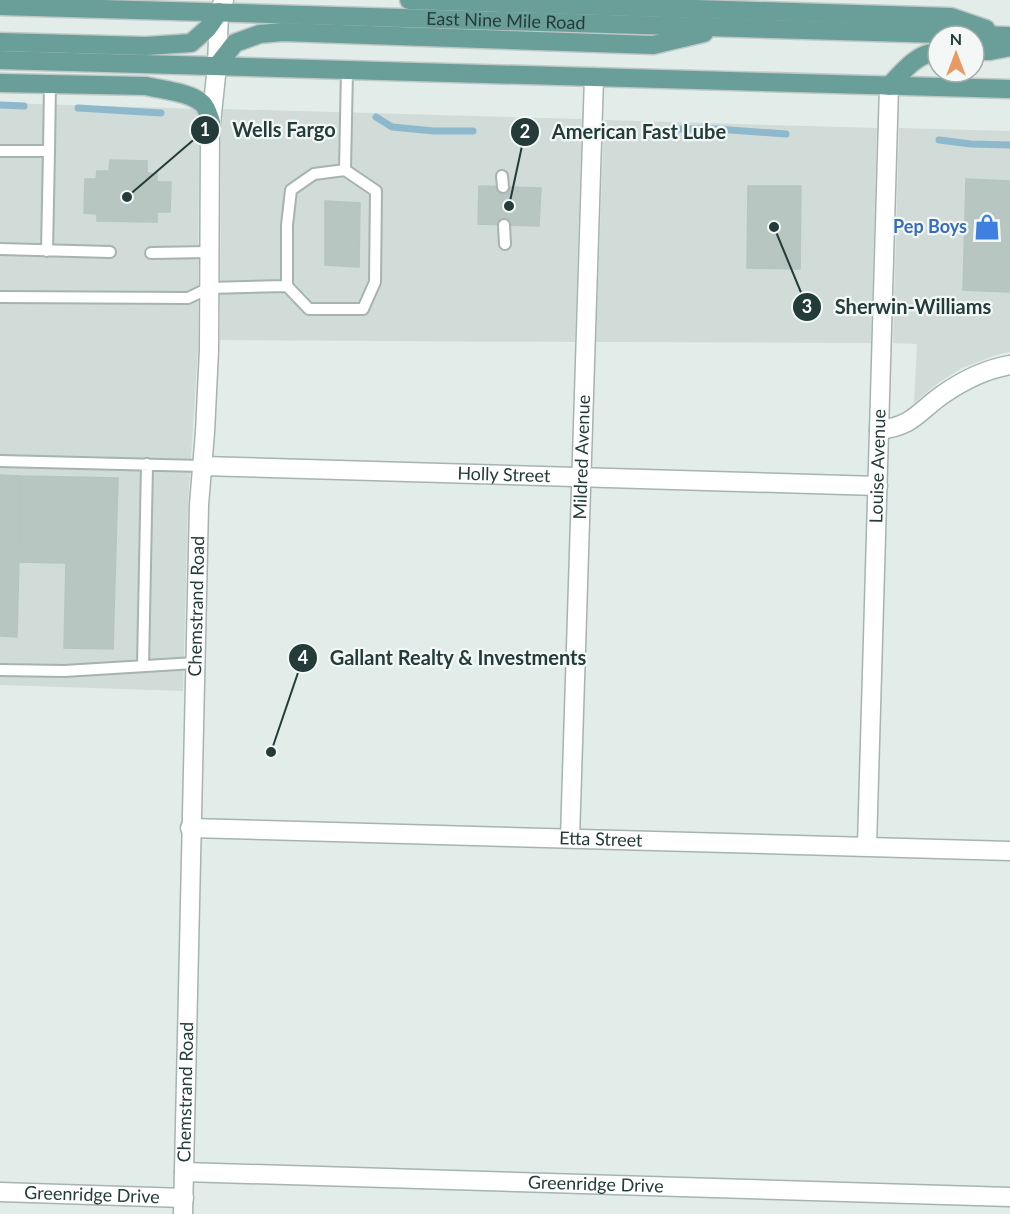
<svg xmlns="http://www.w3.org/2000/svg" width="1010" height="1214" font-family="Lato,sans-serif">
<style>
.built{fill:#d1dbd8}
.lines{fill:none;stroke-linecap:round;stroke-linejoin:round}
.stream{stroke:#8eb9cd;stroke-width:7}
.building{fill:#b8c6c2;stroke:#b5c5c1;stroke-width:1.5}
.service-casing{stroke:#a5b4b1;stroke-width:14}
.minor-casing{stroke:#a5b4b1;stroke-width:21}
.tertiary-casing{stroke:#a5b4b1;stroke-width:21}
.primary-casing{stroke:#c1c8c8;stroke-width:21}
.service{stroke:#fff;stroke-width:10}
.minor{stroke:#fff;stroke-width:18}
.tertiary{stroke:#fff;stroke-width:18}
.primary{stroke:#6a9e99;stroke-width:18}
.labels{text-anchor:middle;stroke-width:4.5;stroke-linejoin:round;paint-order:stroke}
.street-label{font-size:18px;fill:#233c39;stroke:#f3f8f6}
.shop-label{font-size:18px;font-weight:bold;fill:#366cbe;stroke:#f3f8f6;text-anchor:end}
.leader{fill:none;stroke:#233c39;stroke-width:2}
.callout-dot{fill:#233c39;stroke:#f3f8f6;stroke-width:2}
.mark-label{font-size:18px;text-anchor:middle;font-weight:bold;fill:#fff}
.callout-label{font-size:20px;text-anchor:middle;font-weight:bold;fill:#233c39;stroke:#f3f8f6;stroke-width:4.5;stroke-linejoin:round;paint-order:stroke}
</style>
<rect width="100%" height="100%" fill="#e2ece9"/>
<!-- built -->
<path class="built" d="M0,103L202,109L199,133L198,349L188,505L183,691L0,685Z
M223,109L582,119L575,342L220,340L221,134Z
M604,120L877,128L871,343L596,342Z
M899,128L1010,131V352L996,355L962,368L938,383L914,403L917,344L893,343Z"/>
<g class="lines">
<!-- stream -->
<path class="stream" d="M0,105L24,106
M78,108L161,113
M376,117L392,127L434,131H473
M680,129H716L786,134
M939,140L971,144L1010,145"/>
</g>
<!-- building -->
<path class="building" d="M110,160L147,161V173L157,174V182H171L170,212H157V222L97,221V214L84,213L85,179H96L97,171H109Z
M966,179L1010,181L1009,292L963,290Z
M479,186L541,188L539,226L478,224Z
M748,186H801L800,269L747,268Z
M325,201L360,203L359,267L325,265Z
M0,475L21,476L17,637L0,636Z
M21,476L118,478L113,649L64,648L66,563L18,562Z"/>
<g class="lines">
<!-- service casing -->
<g class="service-casing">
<path id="service" d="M0,151H49L50,84
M502,176L503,187
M504,225L505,244
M0,249L110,252
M47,251L49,151
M151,253L209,252
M287,286V225L291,190L314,174L345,170
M0,297L188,298L209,288L287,286L309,309H363L375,282L376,191L345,170L347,70
M0,461L202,466
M143,666L147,464
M0,670L64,671L195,663"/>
</g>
<!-- minor casing -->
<g class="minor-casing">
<g id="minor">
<path d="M879,430C913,426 917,413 942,395C962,381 986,369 1010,365"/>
<path id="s1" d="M202,466L878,486"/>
<path id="s2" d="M190,828L1010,851"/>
<path id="s3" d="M570,838L594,77"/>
<path id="s4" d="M867,846L889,86"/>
<path id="s5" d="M184,1172L1010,1197"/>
<path id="s6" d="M0,1192L184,1198"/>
</g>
</g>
<!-- tertiary casing -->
<g class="tertiary-casing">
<g id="tertiary">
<path id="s7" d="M183,1214L199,505L205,432L209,350L210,133L217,66L219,12L224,0"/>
</g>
</g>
<!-- primary casing -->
<g class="primary-casing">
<g id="primary">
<path d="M409,0L951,17L986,29"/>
<path id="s8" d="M0,6L1010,36"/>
<path d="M0,42L146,46L191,43L207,29L219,12"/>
<path d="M974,51H990L1010,47"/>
<path d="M0,60L1010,89"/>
<path d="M217,66L235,43L260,34L283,32L653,45L704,33"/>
<path d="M0,83L146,86C163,90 190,92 203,104C207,108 209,117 211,122"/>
<path d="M889,86C903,72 916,53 938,52"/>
</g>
</g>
<!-- service -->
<use href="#service" class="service"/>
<!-- minor -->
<use href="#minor" class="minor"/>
<!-- tertiary -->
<use href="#tertiary" class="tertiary"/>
<!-- primary -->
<use href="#primary" class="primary"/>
</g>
<!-- icons -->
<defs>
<g id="shop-bare" transform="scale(2.07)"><path d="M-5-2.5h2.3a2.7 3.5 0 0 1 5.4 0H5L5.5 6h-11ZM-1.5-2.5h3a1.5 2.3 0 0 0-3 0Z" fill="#3f7fe0" stroke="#f3f8f6" stroke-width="2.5" paint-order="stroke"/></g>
</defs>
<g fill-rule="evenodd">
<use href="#shop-bare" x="987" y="227"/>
</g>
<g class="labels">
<!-- street labels -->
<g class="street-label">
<text dy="6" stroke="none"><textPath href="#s8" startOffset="506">East Nine Mile Road</textPath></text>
<text dy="6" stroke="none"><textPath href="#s3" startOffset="381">Mildred Avenue</textPath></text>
<text dy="6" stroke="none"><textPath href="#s4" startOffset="380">Louise Avenue</textPath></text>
<text dy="6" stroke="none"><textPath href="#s1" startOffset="302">Holly Street</textPath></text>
<text dy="6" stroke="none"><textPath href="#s7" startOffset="608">Chemstrand Road</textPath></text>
<text dy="6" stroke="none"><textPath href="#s2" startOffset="411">Etta Street</textPath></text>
<text dy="6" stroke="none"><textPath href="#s7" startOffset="122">Chemstrand Road</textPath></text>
<text dy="6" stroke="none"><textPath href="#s5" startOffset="412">Greenridge Drive</textPath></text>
<text dy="6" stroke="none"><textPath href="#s6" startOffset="92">Greenridge Drive</textPath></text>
</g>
<!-- shop labels -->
<g class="shop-label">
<text x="967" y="233">Pep Boys</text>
</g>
</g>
<!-- callouts -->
<path class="leader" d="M127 197L205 130M509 206L525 132M774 227L807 307M271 752L303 658"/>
<g class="callout-dot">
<circle cx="127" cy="197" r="6"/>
<circle cx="509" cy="206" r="6"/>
<circle cx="774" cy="227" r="6"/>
<circle cx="271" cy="752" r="6"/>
<circle cx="205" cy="130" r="15"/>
<circle cx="525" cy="132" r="15"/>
<circle cx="807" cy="307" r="15"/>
<circle cx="303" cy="658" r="15"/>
</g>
<g class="mark-label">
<text x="205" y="136">1</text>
<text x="525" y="138">2</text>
<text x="807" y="313">3</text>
<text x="303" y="664">4</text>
</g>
<g class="callout-label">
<text x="284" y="137">Wells Fargo</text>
<text x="639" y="139">American Fast Lube</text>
<text x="913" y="314">Sherwin-Williams</text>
<text x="458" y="665">Gallant Realty &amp; Investments</text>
</g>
<!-- north arrow -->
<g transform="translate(956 54)"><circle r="28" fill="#f3f8f6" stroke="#a0adaa" stroke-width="1.5"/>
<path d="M0-4.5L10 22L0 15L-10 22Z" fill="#e99963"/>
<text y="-9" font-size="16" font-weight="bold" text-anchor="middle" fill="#233c39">N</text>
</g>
</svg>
